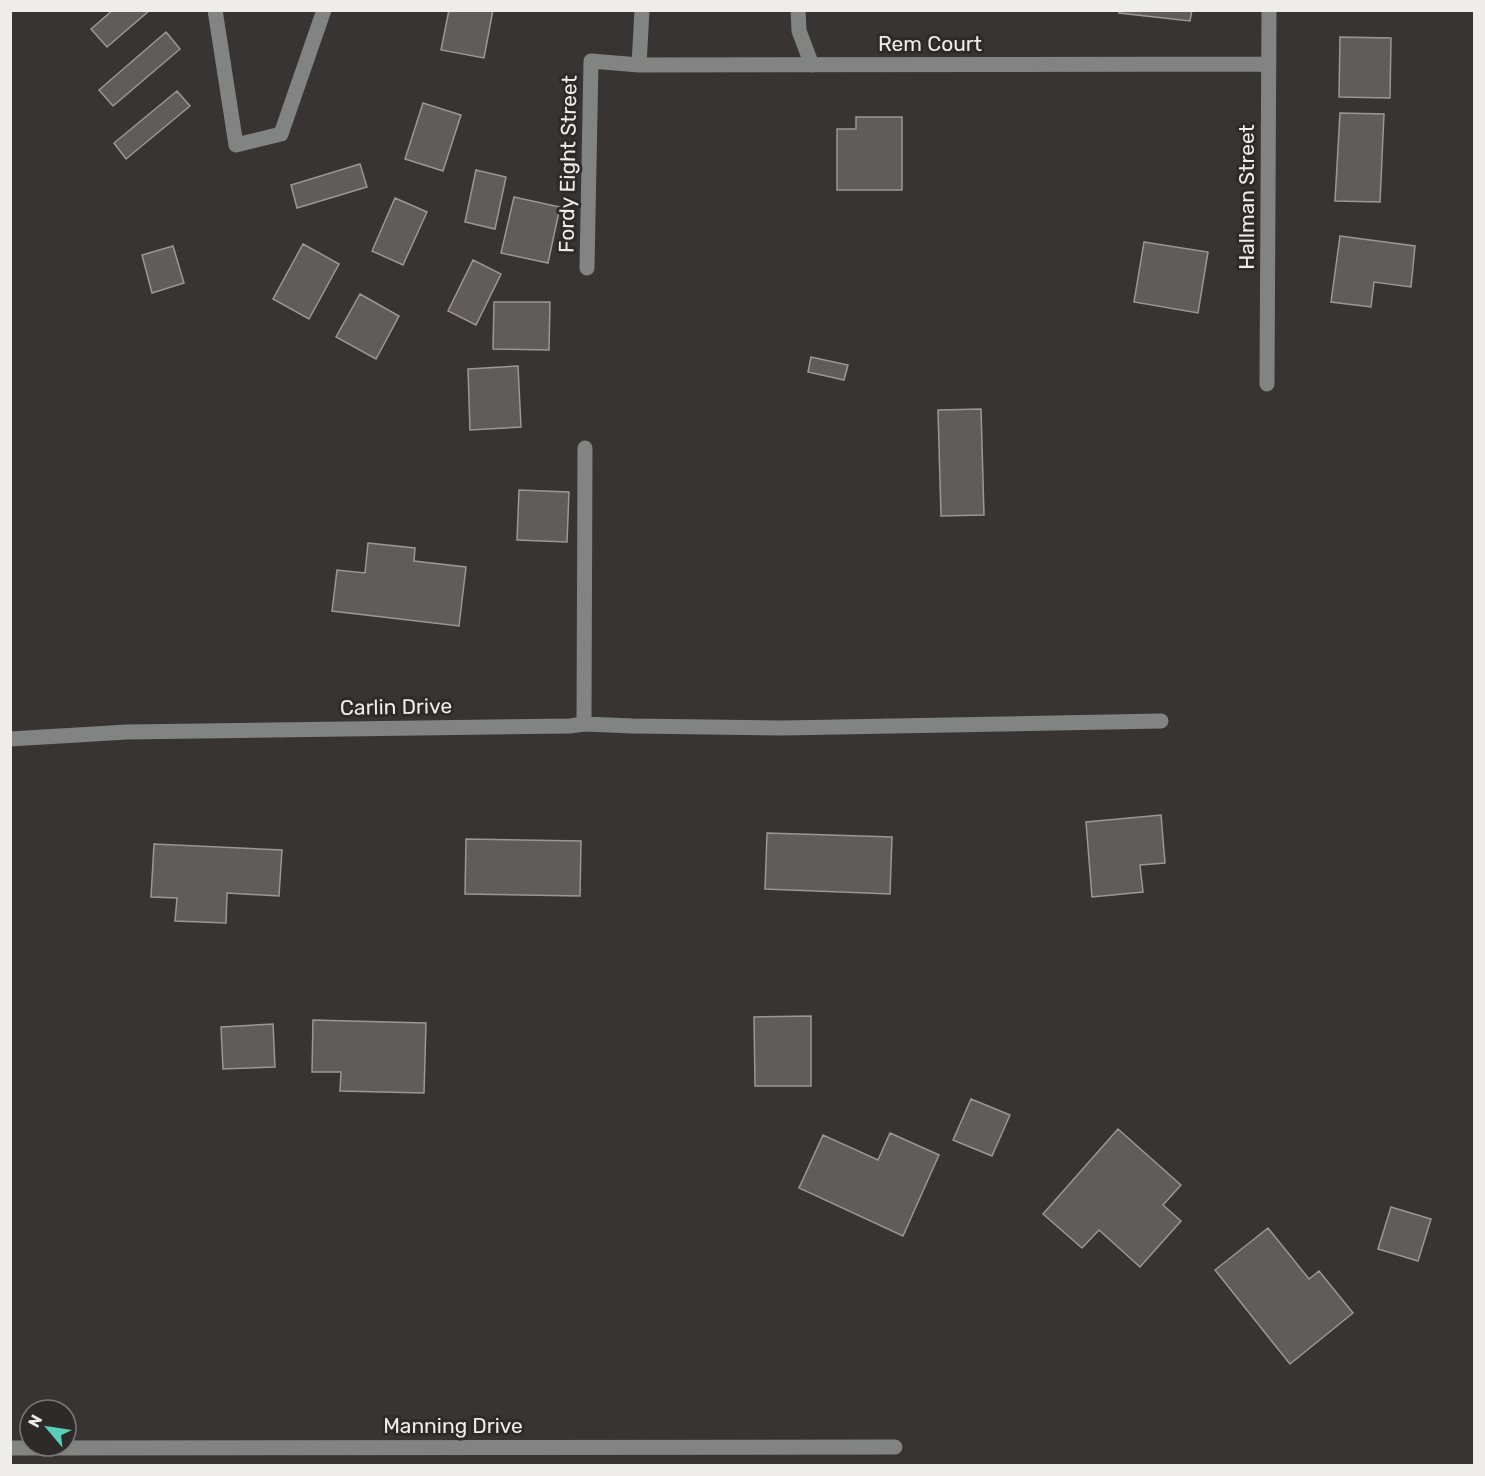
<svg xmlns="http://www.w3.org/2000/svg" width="1485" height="1476" font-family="Rubik,sans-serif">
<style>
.building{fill:#615c5c;stroke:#9c9697;stroke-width:1.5}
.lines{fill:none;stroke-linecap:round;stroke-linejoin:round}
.minor{stroke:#818483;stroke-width:15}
.labels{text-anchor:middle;stroke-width:6;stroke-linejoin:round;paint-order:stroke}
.street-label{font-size:21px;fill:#efecec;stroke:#2f2a2a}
</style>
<rect width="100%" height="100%" fill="#393434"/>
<!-- building -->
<path class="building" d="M113,10H150L107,47L91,29Z
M449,10H493L484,58L441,50Z
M1119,10H1192L1190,21L1119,13Z
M166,32L180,49L113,106L99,90Z
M1340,37L1391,38L1390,98L1339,97Z
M177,91L190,106L126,159L114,143Z
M423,103L461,115L443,171L405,159Z
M1340,113L1384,114L1380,202L1335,201Z
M856,117H902V190H837V129H856Z
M360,164L367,187L297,208L291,185Z
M476,170L506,177L495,229L465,222Z
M514,197L560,207L548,263L501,253Z
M395,198L427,212L403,265L372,251Z
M1340,236L1415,246L1411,287L1374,282L1371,307L1331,302Z
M1144,242L1208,252L1198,313L1134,302Z
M303,244L339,264L309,319L273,299Z
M173,246L184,283L152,293L142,255Z
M473,260L501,274L476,325L448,311Z
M360,294L399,316L376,359L336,337Z
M494,302H550L549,350L493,349Z
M811,357L848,365L844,380L808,372Z
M518,366L521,427L470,430L468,369Z
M981,409L984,515L941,516L938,410Z
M519,490L569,492L567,542L517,540Z
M368,543L415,548L414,561L466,567L459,626L332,611L337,570L365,573Z
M1161,815L1165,863L1140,865L1143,892L1092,897L1086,822Z
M767,833L892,837L890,894L765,889Z
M466,839L581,841L580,896L465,894Z
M154,844L282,850L279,896L227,893L226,923L175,921L177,898L151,897Z
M811,1016V1086H755L754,1017Z
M313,1020L426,1023L424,1093L340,1091L341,1072H312Z
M273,1024L275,1067L223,1069L221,1027Z
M971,1099L1010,1115L992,1156L953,1140Z
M1118,1129L1181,1185L1163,1205L1181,1221L1140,1267L1099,1230L1082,1248L1043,1214Z
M890,1133L939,1155L903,1236L799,1188L823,1135L878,1160Z
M1391,1207L1431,1219L1418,1261L1378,1249Z
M1268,1228L1309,1279L1319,1271L1353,1313L1290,1364L1215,1270Z"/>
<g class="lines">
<!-- minor -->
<path class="minor" d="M215,10L236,145L281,134L324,10
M798,10L799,31L812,65
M639,65L642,10
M587,268L591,61L639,65L1269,64
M1267,384L1269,10
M584,724L585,448
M10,739L127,732L570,726L584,724L633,726L782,728L1161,721
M10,1448L895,1447"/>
</g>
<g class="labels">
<!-- street labels -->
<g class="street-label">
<text x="930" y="51">Rem Court</text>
<text transform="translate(568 164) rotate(-89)" y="7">Fordy Eight Street</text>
<text transform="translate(1247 197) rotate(-90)" y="7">Hallman Street</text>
<text transform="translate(396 707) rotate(-1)" y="7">Carlin Drive</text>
<text x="453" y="1433">Manning Drive</text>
</g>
</g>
<!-- border -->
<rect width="1485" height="1476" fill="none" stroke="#efecec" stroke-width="24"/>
<!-- north arrow -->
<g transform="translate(48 1428) rotate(299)"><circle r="28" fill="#2f2a2a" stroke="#7c7878" stroke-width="1.5"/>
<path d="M0-4.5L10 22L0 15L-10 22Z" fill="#5acebc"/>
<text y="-9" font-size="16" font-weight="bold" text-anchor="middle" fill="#efecec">N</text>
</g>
</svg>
